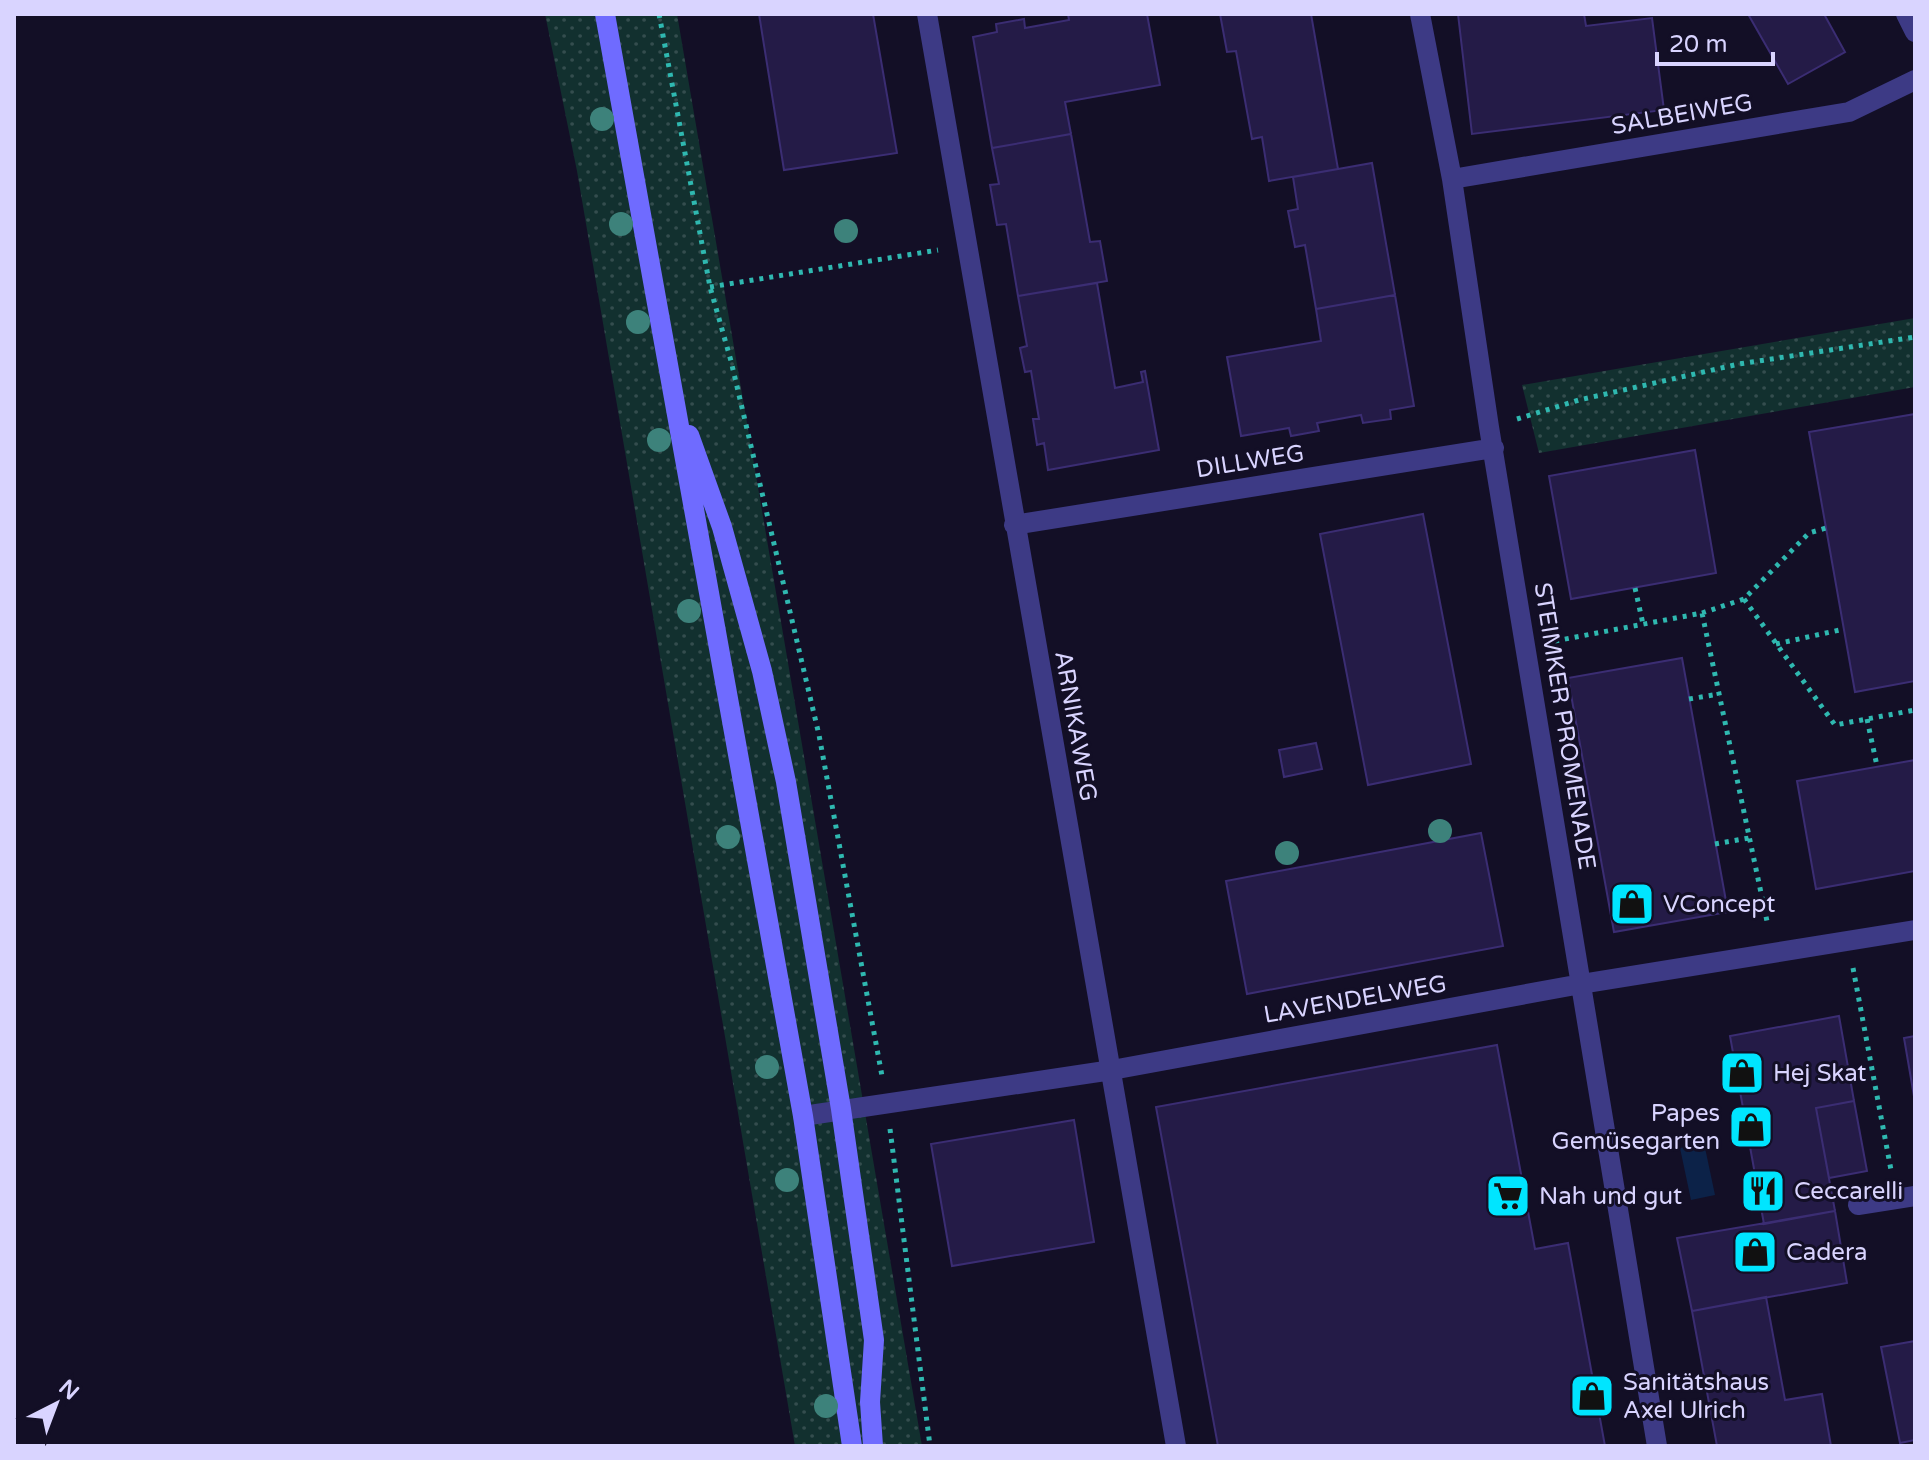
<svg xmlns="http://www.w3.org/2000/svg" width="1929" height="1460" font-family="'Varela Round',sans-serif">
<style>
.grass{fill:url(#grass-dots)}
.water{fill:#0c2248}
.building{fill:#241b47;stroke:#3b2d73;stroke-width:2}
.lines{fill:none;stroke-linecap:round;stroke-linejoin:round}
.path{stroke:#2fb8b0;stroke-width:5;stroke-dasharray:4 6;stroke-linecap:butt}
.street{stroke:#3d3a85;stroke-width:20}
.secondary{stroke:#6f6bff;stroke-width:20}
.tree{fill:#3d827b}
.labels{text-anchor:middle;stroke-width:6;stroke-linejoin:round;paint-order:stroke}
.street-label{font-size:24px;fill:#d9d4ff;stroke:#130f26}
.poi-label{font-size:24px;fill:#d9d4ff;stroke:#130f26;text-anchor:start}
</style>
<defs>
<pattern id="grass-dots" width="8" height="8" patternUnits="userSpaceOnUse" patternTransform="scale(2)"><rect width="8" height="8" fill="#12302f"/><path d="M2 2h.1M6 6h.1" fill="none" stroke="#344d4e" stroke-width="1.8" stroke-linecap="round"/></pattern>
</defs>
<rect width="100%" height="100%" fill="#130f26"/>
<!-- grass -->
<path class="grass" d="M545,14H677L922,1446H795L577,171Z
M1915,318V387L1539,453L1522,385Z"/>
<!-- water -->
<path class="water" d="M1704,1143L1715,1195L1691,1200L1680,1148Z"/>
<!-- building -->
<path class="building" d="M759,14H873L897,153L784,170Z
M1068,14H1147L1160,85L1065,102L1071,134L992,148L973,37L997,32L996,24L1024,19L1025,28L1069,20Z
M1220,14H1311L1338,169L1269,181L1262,137L1252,139L1236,51L1227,52Z
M1458,14H1584L1586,26L1652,18L1664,110L1472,134Z
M1748,14H1824L1845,52L1788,84Z
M1071,134L1090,242L1100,241L1107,281L1018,296L1006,224L997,225L990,185L999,184L992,148Z
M1372,163L1395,295L1316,309L1305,245L1295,247L1288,211L1298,209L1293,177Z
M1097,283L1115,388L1143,382L1141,372L1145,371L1159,450L1048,470L1044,443L1037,445L1033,419H1039L1031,371L1025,372L1020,348L1027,346L1018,296Z
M1395,295L1414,406L1390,410L1391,419L1363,423L1361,415L1317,423L1319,431L1291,436L1289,428L1241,436L1227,357L1321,341L1316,309Z
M1915,414V681L1855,692L1809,432Z
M1695,450L1716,573L1571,599L1549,476Z
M1423,514L1471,764L1368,785L1320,534Z
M1682,658L1728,912L1614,932L1568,678Z
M1316,743L1322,769L1284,777L1279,750Z
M1915,760V871L1816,889L1797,781Z
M1481,833L1503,946L1247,994L1226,881Z
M1839,1016L1854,1101L1816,1108L1835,1211L1764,1224L1730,1036Z
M1915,1036V1102L1904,1038Z
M1497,1045L1535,1249L1568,1243L1605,1446H1218L1156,1107Z
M1854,1101L1867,1171L1829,1178L1816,1108Z
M1074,1120L1094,1242L952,1266L931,1144Z
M1835,1211L1847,1283L1692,1311L1677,1238Z
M1766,1297L1785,1400L1822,1394L1831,1446H1717L1692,1311Z
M1915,1341V1440L1900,1443L1881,1347Z"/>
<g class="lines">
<!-- path -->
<path class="path" d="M659,14L710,287L731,361L819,735L882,1076
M710,287L938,250
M1517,419L1579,400L1739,364L1915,337
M1635,588L1643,624
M1744,599L1835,725L1915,710
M1702,613L1744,599L1809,533L1826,528
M1555,641L1702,613L1768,926
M1776,644L1844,629
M1689,699L1719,694
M1867,719L1877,766
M1715,844L1749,838
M1853,968L1891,1170
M890,1129L930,1446"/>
<!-- street -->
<path class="street" d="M927,14L1176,1446
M1420,14L1452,179L1489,427L1657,1446
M1906,14L1915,32
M1452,179L1849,112L1915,80
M1014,525L1494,448
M803,1116L1112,1070L1581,984L1915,930
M1858,1205L1915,1196"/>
<!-- secondary -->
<path class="secondary" d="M605,14L803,1116L852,1446
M689,435L722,527L762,671L786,782L841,1109L874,1340L870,1402L873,1446"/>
</g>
<!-- trees -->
<g class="tree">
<circle cx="602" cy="119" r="12"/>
<circle cx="621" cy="224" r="12"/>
<circle cx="846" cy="231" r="12"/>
<circle cx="638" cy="322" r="12"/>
<circle cx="659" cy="440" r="12"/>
<circle cx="689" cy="611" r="12"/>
<circle cx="1440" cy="831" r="12"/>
<circle cx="728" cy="837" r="12"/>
<circle cx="1287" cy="853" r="12"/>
<circle cx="767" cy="1067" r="12"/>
<circle cx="787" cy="1180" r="12"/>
<circle cx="826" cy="1406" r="12"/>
</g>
<!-- icons -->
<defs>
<g id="shop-square" transform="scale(2.3)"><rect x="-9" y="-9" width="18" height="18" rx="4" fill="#00e5ff" stroke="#130f26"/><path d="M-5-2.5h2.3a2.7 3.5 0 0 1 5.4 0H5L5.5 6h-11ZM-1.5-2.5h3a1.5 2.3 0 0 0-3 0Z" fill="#111"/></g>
<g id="restaurant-square" transform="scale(2.3)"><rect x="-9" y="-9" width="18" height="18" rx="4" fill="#00e5ff" stroke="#130f26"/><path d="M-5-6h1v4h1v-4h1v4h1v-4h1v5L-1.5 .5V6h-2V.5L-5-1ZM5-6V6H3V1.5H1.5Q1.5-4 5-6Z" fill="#111"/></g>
<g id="supermarket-square" transform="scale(2.3)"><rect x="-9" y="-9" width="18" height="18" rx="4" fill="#00e5ff" stroke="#130f26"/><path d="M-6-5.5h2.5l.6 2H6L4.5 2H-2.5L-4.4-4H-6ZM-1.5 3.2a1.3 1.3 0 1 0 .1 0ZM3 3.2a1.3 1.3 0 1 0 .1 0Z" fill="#111"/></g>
</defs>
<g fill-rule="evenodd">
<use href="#shop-square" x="1632" y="904"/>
<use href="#shop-square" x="1742" y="1073"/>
<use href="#shop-square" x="1751" y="1127"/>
<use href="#restaurant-square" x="1763" y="1191"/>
<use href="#supermarket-square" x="1508" y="1196"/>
<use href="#shop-square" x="1755" y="1252"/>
<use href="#shop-square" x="1592" y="1396"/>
</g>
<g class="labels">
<!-- street labels -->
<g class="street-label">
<text transform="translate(1682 114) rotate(-10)" y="8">SALBEIWEG</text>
<text transform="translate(1250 461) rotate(-9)" y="8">DILLWEG</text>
<text transform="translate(1076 726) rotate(80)" y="8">ARNIKAWEG</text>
<text transform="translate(1565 726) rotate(81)" y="8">STEIMKER PROMENADE</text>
<text transform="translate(1355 999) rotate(-10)" y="8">LAVENDELWEG</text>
</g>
<!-- poi labels -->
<g class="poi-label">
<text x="1663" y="912">VConcept</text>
<text x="1773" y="1081">Hej Skat</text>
<text x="1720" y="1121" text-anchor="end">Papes<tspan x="1720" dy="28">Gemüsegarten</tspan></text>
<text x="1794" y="1199">Ceccarelli</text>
<text x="1539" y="1204">Nah und gut</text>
<text x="1786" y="1260">Cadera</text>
<text x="1623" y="1390">Sanitätshaus<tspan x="1623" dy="28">Axel Ulrich</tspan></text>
</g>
</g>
<!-- border -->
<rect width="1929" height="1460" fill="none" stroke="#d9d4ff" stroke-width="32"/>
<!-- north arrow -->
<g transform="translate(56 1404) rotate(42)" stroke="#130f26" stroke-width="6" paint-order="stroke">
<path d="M0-6L14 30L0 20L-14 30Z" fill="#d9d4ff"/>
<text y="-12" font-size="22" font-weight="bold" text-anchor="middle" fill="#d9d4ff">N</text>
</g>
<!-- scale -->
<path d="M1657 52v12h116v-12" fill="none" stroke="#d9d4ff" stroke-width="4"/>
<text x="1669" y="52" font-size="24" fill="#d9d4ff" stroke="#130f26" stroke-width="6" paint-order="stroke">20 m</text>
</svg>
